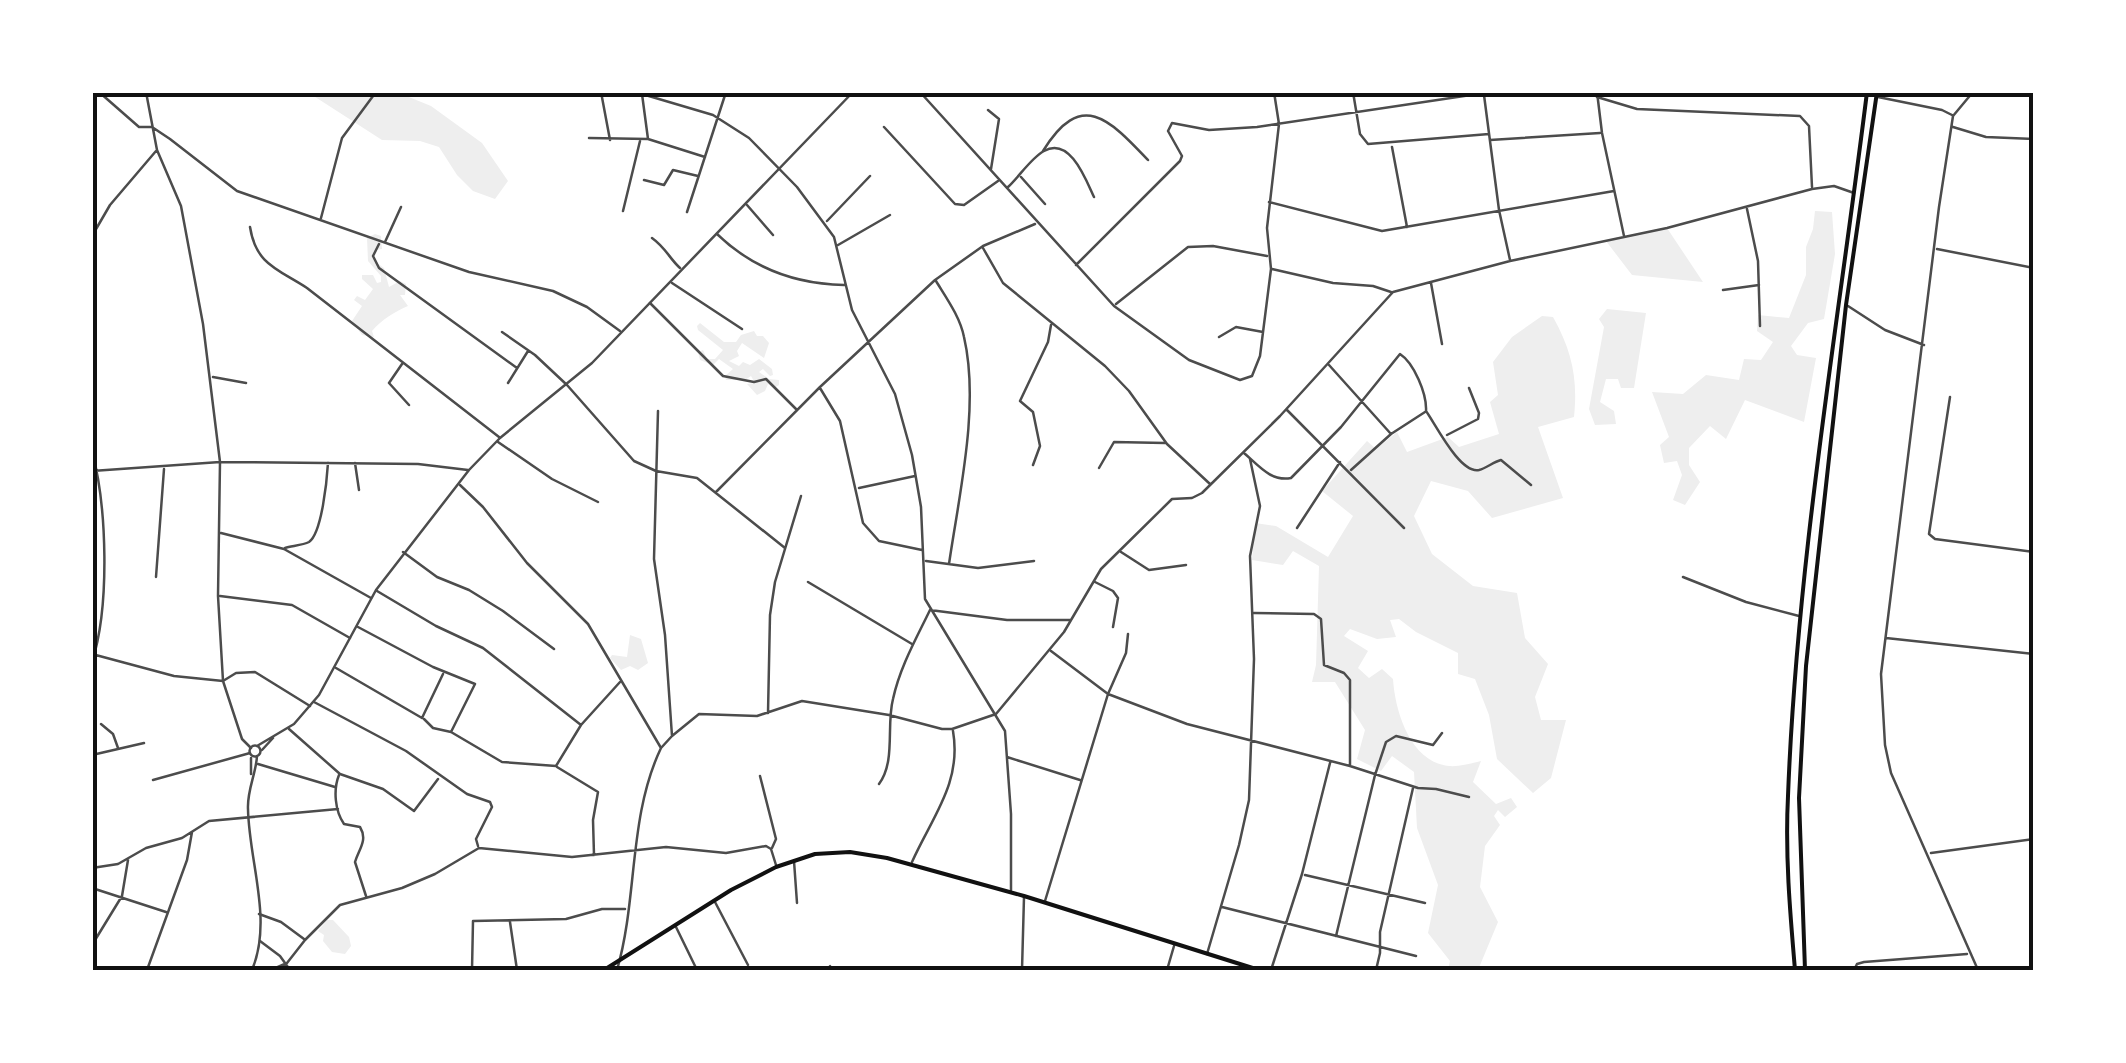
<svg xmlns="http://www.w3.org/2000/svg" width="2126" height="1063" font-family="Raleway,sans-serif">
<style>
.green{fill:#eee}
.lines{fill:none;stroke-linecap:round;stroke-linejoin:round}
.minor{stroke:#4c4c4c;stroke-width:2.5}
.tertiary{stroke:#4c4c4c;stroke-width:2.5}
.secondary{stroke:#111;stroke-width:4}
.primary{stroke:#111;stroke-width:4}
.neatline{fill:none;stroke:#111;stroke-width:4}
</style>
<rect width="100%" height="100%" fill="#fff"/>
<!-- green -->
<path class="green" d="M309,93H399L431,106L482,143L508,181L495,199L473,191L457,175L439,147L420,141L382,140Z
M1815,211L1832,212L1835,254L1824,319L1808,323L1791,346L1797,355L1816,358L1804,422L1745,400L1726,439L1710,426L1689,448V465L1700,482L1685,505L1673,500L1682,475L1677,461L1664,463L1660,445L1669,437L1652,392L1683,394L1706,375L1739,380L1744,359L1761,360L1773,342L1757,331L1758,315L1789,318L1806,275V247L1813,229Z
M1667,228L1703,282L1632,275L1606,241Z
M375,234L381,236L382,249L375,250L374,261L384,268L389,287L400,281L406,284L405,295H400L408,306C396,311 381,320 372,331L374,337L362,335L352,321L362,306L354,300L357,296L365,300L373,289L362,279V275H373L377,283L381,282V276L368,261L367,238Z
M1607,309L1646,313L1634,388H1621L1618,379H1606L1600,402L1614,411L1616,424L1595,425L1589,409L1604,327L1599,319Z
M1542,316L1553,317C1572,351 1578,379 1574,417L1538,427L1563,498L1492,518L1468,491L1431,481L1414,516L1432,554L1473,586L1517,593L1525,638L1548,664L1535,697L1541,720H1566L1551,778L1533,793L1497,759L1489,715L1475,679L1458,674V653L1416,632L1399,619L1390,620L1396,637L1377,639L1350,629L1344,636L1368,651L1358,668L1369,678L1382,669L1393,679C1395,711 1410,762 1449,766C1459,767 1472,763 1481,761L1473,782L1496,804L1511,798L1517,807L1505,817L1498,810L1494,816L1500,825L1485,846L1480,887L1498,922L1478,970H1448L1450,961L1428,933L1438,885L1417,828L1414,772L1392,756L1381,771L1357,759L1365,730L1335,682H1312L1316,665L1319,566L1293,551L1283,565L1252,560L1255,523L1276,526L1328,557L1353,516L1322,491L1367,441L1376,449L1397,432L1407,452L1448,437L1459,447L1499,434L1490,402L1498,395L1493,362L1512,337Z
M700,323L724,342H736L741,335L754,331L757,336H763L769,343L764,358L742,343L737,351L739,356L729,361L739,366L743,362L750,365L759,359L772,369L773,375L770,376L763,369L759,372L769,379L779,380V385L774,388L768,384L765,391L757,395L747,384L755,383L751,376L745,380H726L725,376L733,369L719,359L713,365L700,360L698,352L703,350L707,359H715L723,350L698,330L697,326Z
M630,635L641,639L648,663L638,670L630,666L621,670L610,658L612,655L627,657Z
M327,920H333L349,937L351,946L345,954L332,952L323,941L324,935L318,931Z"/>
<g class="lines">
<!-- minor -->
<path class="minor" d="M99,92L139,127H152L170,139L237,191L469,272L553,291L587,307L620,331
M146,92L157,150L181,206L203,324L220,462L218,596L223,681L242,739L251,748
M601,92L610,140
M920,92L1114,306L1189,360L1240,380L1252,376L1260,356L1271,269L1267,228L1279,124L1274,92
M1353,92L1360,134L1368,144L1489,134
M1597,92L1602,133L1624,236
M1973,92L1953,116L1939,207L1881,674L1885,745L1891,773L1978,970
M642,94L713,115L749,138L797,187L834,237L852,310L895,394L912,455L921,507L925,599L1005,731L1011,814V890
M642,94L648,139
M1484,95L1499,210L1510,260
M1597,97L1637,109L1800,116L1809,126L1812,187
M1878,97L1942,110L1952,115
M988,110L999,119L991,169
M884,127L955,204L964,205L998,181
M1953,127L1986,137L2034,139
M589,138L648,139L705,157
M1490,140L1600,133
M1392,147L1407,227
M1043,151C1081,89 1109,119 1148,160
M1021,177L1045,204
M644,180L664,185L673,170L698,176
M1008,187C1019,177 1031,158 1044,151C1070,136 1086,180 1094,197
M1269,202L1382,231L1614,191
M747,205L773,235
M1747,209L1758,261L1760,326
M623,211L640,141
M687,212L726,92
M321,218L342,138L376,92
M827,221L870,176
M250,227C256,265 278,269 307,288L499,437
M717,234C752,268 795,284 844,285
M92,236L110,205L156,151
M652,238C666,248 669,258 680,268
M385,242L401,207
M379,244L373,256L379,268L517,368
M838,245L890,215
M983,248L1003,283L1105,366L1129,391L1167,444L1210,484
M1937,249L2034,268
M1076,265L1180,161L1182,156L1168,131L1172,123L1209,130L1257,127L1491,92
M1272,269L1333,283L1373,286L1391,292
M936,281C947,299 960,317 964,337C980,406 959,495 949,564
M672,283L742,329
M1431,283L1442,344
M1723,290L1759,285
M650,303L723,376L754,382L766,379L796,409
M1116,304L1188,247L1213,246L1267,256
M1848,306L1885,330L1924,345
M502,332L535,355L567,385L634,461L656,471L697,478L785,548
M1219,337L1236,327L1263,332
M402,364L389,383L409,405
M1329,365L1391,434L1351,470
M213,377L246,383
M508,383L528,351
M820,388L840,421L863,523L879,541L922,550
M1950,397L1929,534L1935,539L2034,552
M1287,410L1404,528
M658,411L654,559L665,635L672,736L661,748
M1391,434L1425,412
M1447,435L1478,419L1479,413L1469,388
M498,442L552,479L598,502
M92,451C107,507 110,606 92,662
M1244,453C1258,465 1271,482 1291,478L1341,427L1400,354C1414,363 1427,394 1426,411C1436,425 1460,474 1479,470C1487,468 1493,462 1501,460L1531,485
M355,463L359,490
M1033,465L1040,446L1033,412L1020,401L1048,342L1051,325
M1099,468L1114,442L1165,443
M92,471L220,462L418,464L468,470
M460,485L483,507L527,563L588,624L661,748C628,817 638,898 617,970
M859,488L915,476
M716,492L820,387L935,280L983,246L1035,224
M1297,528L1340,462
M221,533L284,549L371,598
M285,548C292,546 303,545 309,542C322,533 327,479 328,463
M403,552L437,577L469,590L503,611L554,649
M1121,552L1149,570L1186,565
M926,561L978,568L1034,561
M156,577L164,469
M1683,577L1746,602L1799,616
M808,582L912,644
M1095,582L1113,591L1118,598L1113,627
M377,591L436,626L483,648L581,725
M220,596L292,605L350,638
M1254,613L1314,614L1321,619L1324,665L1344,673L1350,680V765
M358,627L433,667L475,684L451,732L502,762L556,766L581,725L620,682
M1886,638L2034,654
M1051,651L1108,694L1187,724L1350,766L1418,788L1436,789L1469,797
M92,654L174,676L223,681L236,673L255,672L310,706
M336,668L422,718L443,674
M314,702L406,751L467,794L490,802L492,807L476,839L478,846
M768,713L770,615L775,582L801,496
M424,719L433,728L451,732
M101,724L113,734L118,748
M289,729L340,774L383,789L414,811L438,779
M672,736L699,714L757,716L802,701L889,715L942,729H952L996,714L1064,632L1101,569L1172,499L1192,498L1202,493L1280,416L1393,292L1510,261L1667,228L1812,189L1834,186L1854,193
M92,755L144,743
M1007,757L1080,780
M258,764L335,787
M557,767L598,792L593,820L594,855
M339,775C333,790 335,811 344,824L360,827C368,840 359,849 355,862L366,896
M760,776L776,839L772,848
M153,780L250,753
M879,784C896,761 886,726 893,699C900,667 916,639 930,610L1007,620H1071
M1931,853L2034,839
M794,861L797,903
M912,862C932,817 962,783 953,731
M92,868L118,864L146,848L182,838L209,821L338,809
M1305,875L1425,903
M92,888L166,912
M1045,901L1108,694L1126,653L1128,634
M715,902L748,965
M1222,907L1416,956
M259,914L281,922L304,939
M510,922L517,970
M676,927L697,970
M1336,936L1375,775L1386,742L1396,736L1433,745L1442,733
M260,941L280,956L290,970
M92,945L122,896L128,860
M1207,954L1239,845L1249,800L1254,659L1250,556L1260,506L1250,459
M830,966L832,970
M147,970L187,860L192,832
M271,970L287,963L305,940L340,905L402,888L435,874L479,848L572,857L666,847L726,853L766,846L771,849L776,865
M472,970L473,921L566,919L602,909H625
M1022,970L1024,897
M1167,970L1174,946
M1271,970L1302,874L1330,763
M1376,970L1380,953V932L1413,788
M1854,970L1857,964L1864,962L1967,954"/>
<!-- tertiary -->
<path class="tertiary" d="M249.5 751a5.5 5.5 0 1 1 11 0a5.5 5.5 0 1 1-11 0Z
M257,746L294,724L319,695L376,590L469,470L500,438L592,363L853,92
M262,750L273,738
M251,758V774
M252,970C273,920 249,862 248,809C247,790 256,774 257,756"/>
<!-- secondary -->
<path class="secondary" d="M604,970L731,890L776,867L815,854L850,852L887,858L1024,896L1259,970"/>
<!-- primary -->
<path class="primary" d="M1795,970C1790,912 1785,854 1788,796C1797,560 1838,326 1867,92
M1805,970L1799,798L1806,666L1846,305L1877,92"/>
</g>
<!-- border -->
<rect width="2126" height="1063" fill="none" stroke="#ffffff" stroke-width="190"/>
<rect x="95" y="95" width="1936" height="873" class="neatline"/>
</svg>
